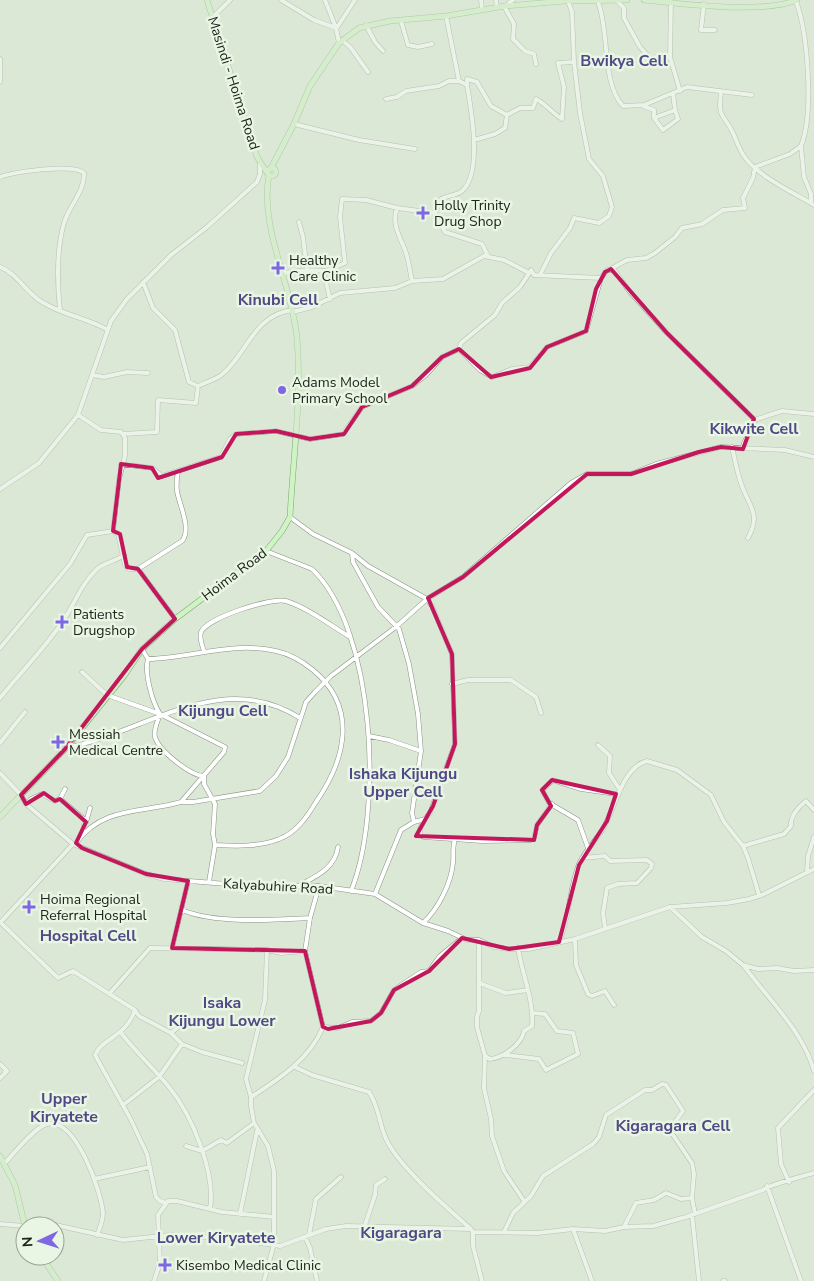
<svg xmlns="http://www.w3.org/2000/svg" width="814" height="1281" font-family="'Nunito Sans',sans-serif">
<style>
.lines{fill:none;stroke-linecap:round;stroke-linejoin:round}
.minor-casing{stroke:#889484;stroke-width:5}
.major-casing{stroke:#7da670;stroke-width:6}
.minor{stroke:#fff;stroke-width:4}
.major{stroke:#cff3c4;stroke-width:5}
.marked{fill:none;stroke:#c2185b;stroke-width:4;stroke-linejoin:round}
.poi-dot{fill:#7d67e2;stroke:#e8f6e3;stroke-width:2}
.labels{text-anchor:middle;stroke-width:5;stroke-linejoin:round;paint-order:stroke}
.street-label{font-size:14px;fill:#20251e;stroke:#e8f6e3}
.poi-label{font-size:14px;fill:#20251e;stroke:#e8f6e3;text-anchor:start}
.quarter-label{font-size:16px;font-weight:bold;fill:#514887;stroke:#e8f6e3}
</style>
<rect width="100%" height="100%" fill="#dbe8d6"/>
<g class="lines">
<!-- minor casing -->
<g class="minor-casing">
<path id="minor" d="M281,0L314,20L336,28
M325,0L336,28L339,43
M481,0L482,9
M496,0L497,7
M617,1L624,8V18L640,47L651,59L670,57
M598,2C610,32 601,82 623,106L644,105L687,87L752,95
M671,2L670,57L680,91
M704,4L701,30H715
M504,6L514,24L513,39L525,51L534,54L536,64
M505,6L513,0
M446,16L459,81
M213,17L230,0
M401,21L408,45L418,47L432,44
M366,25L375,42L383,51
M336,29L355,0
M342,40L351,48L368,72
M0,59V82
M467,85V79L477,82L491,106L507,115
M721,92C718,118 722,112 732,131C736,139 739,149 744,156C756,175 794,193 814,205
M386,99L397,97L406,91L439,86L449,81H459L467,85C471,109 483,173 462,191C456,196 448,195 441,199L435,213L445,232L482,244L488,256
M643,106L654,110V118L675,110L673,93
M654,118L663,130L678,119L675,110
M294,124L359,140L415,149
M474,140L495,134L505,128L507,115L520,108H533L536,99C546,104 552,113 562,119L564,87L558,63L574,62
M801,146L804,177L811,194V203
M0,177C14,172 73,163 84,173C85,191 69,206 64,223C56,251 57,281 60,310
M397,208C391,225 401,238 406,253C409,262 410,272 412,281
M299,222L303,237L307,270
M0,267C17,273 26,293 42,302C63,315 87,318 108,330
M609,270L627,260L646,258L655,253L675,237L682,228L702,224L723,210L745,208L743,198L753,178L755,167L790,154L801,146C814,114 808,34 796,1
M326,271L345,263L340,217L342,199L366,200L397,208L435,213
M284,273L307,270L326,271L324,274L330,299
M540,275L551,253L570,228L574,218L599,223L609,216L612,207L603,176L589,159L580,113L574,62L572,12L568,1
M143,282L153,308L175,330L189,382L198,386C205,383 213,380 220,376C246,357 253,314 293,310
M293,312L312,307L340,293L395,288L412,281L443,279L484,256L504,260L529,273L531,270L534,275L601,278L607,270H614L630,292L667,333L754,419C757,430 742,438 743,449
M459,349L480,370L492,377L512,369L530,367L547,347L586,331L601,278
M92,375L104,377L127,372L148,373
M78,415L101,430L121,432L125,438V456L119,479L113,531
M754,420L782,411L814,414
M123,434L157,432L158,400L196,403L198,386
M732,447C735,460 737,473 742,486C750,508 761,514 748,538
M121,464L152,468L162,476L221,457L230,439L236,434L276,431L310,439L343,434L362,407L412,386L426,375L442,357L459,349L461,343L495,315L502,303L520,287L530,272
M0,489L39,463L78,415L111,321L127,299L171,255L207,227L257,182L260,174V163
M290,517L313,534L352,553L368,566L427,599L432,606L452,654L455,744L430,813L425,819L414,822L401,830L375,894
M266,551L312,569C376,630 383,813 351,891
M352,553L353,562L378,607L399,629L409,664L418,714L421,751L412,813L414,822
M138,569L175,619
M0,648L70,564L87,535L113,531L118,534L125,565L129,569H138L182,541C192,529 179,504 177,491C176,484 177,477 178,471
M142,649L148,659C144,672 152,702 160,714C158,721 153,730 155,737C159,751 191,776 204,776V784L215,804L213,834L215,845L209,882
M204,651C202,645 199,638 201,632C207,618 271,597 286,601C308,608 330,625 350,637
M148,659C191,658 233,641 276,651C290,654 302,661 313,670C358,707 346,759 316,802C307,817 296,833 279,839C260,847 235,846 215,845
M82,672L107,695L160,714L225,747L224,752L181,802
M452,684L468,680H511L536,697L541,713
M0,698C20,673 43,650 61,624C74,606 80,585 97,569C104,562 115,562 124,555
M369,736L389,740L421,751
M0,743L25,712
M598,745L610,756L609,773L620,790
M66,748C145,733 220,667 300,718
M0,773L21,795L26,804L73,844L0,923
M60,799L85,820L82,835
M26,804L31,799L42,794L55,801L60,799L65,789
M424,821L420,829V835L424,837L482,841L531,840L534,838L537,825L552,804
M86,822L90,808
M76,843C102,806 143,813 181,802H193L260,791L276,776L288,757L306,702L315,692L331,676L397,626L427,599L463,577L571,483L587,474H631L656,464L721,447L785,450L814,457
M73,844L146,874L164,879L252,886H319L375,894L423,923L448,931L467,940H479L494,947L509,949H529L575,939L670,907L727,903L749,899L762,895L814,869
M743,846L784,834L791,826C790,817 798,807 806,801L814,810
M588,848L578,820L549,803L542,790L553,780L581,789L616,794
M582,858L605,856L610,861L647,860L652,864L651,868L637,883L618,884L607,888L603,913L605,928
M807,872L808,856L814,837
M300,885C317,876 335,868 338,847
M670,907L702,937L726,951L743,965L758,969L777,968L794,971L814,970
M182,910C215,924 274,920 310,918
M1,923L58,978L73,971L135,1010L139,1016L171,1033L182,1044L202,1052L242,1063
M423,923C438,909 451,884 453,863C454,854 452,848 455,839
M575,939L576,965L588,994L592,996L605,991L614,1005
M479,940V1011L477,1017V1027L485,1056L484,1088L491,1119L492,1136L504,1171L524,1201
M559,942C570,917 569,889 579,864C585,851 595,841 603,829C615,809 622,767 647,761L677,770L711,795L724,822L743,846L748,858L759,895
M172,948L188,881
M744,966C768,999 803,1031 814,1071
M479,983L506,993L528,990
M109,994L150,948L267,950L281,953L305,951
M135,1010C126,1037 102,1038 95,1055L130,1118L147,1154L156,1197L160,1201L166,1203
M323,1027L338,1028L352,1022L371,1021L381,1013L394,990L421,972L429,971L440,956L462,938
M121,1033C136,1052 154,1069 169,1087C192,1115 216,1173 210,1209
M171,1033L183,1023
M505,1055L539,1059L546,1070L578,1054L573,1033L557,1031L545,1014L532,1013
M485,1056L490,1059C503,1058 522,1044 524,1031L532,1026C534,1000 522,974 518,948
M0,1064L7,1071L0,1078
M295,1067L312,1075L369,1092C380,1108 379,1127 388,1143C404,1171 445,1206 471,1229
M251,1097C279,1079 310,1059 323,1027L305,951L310,918L319,886
M123,1105L159,1077L182,1044
M186,1146L202,1151L221,1140L227,1143L254,1123
M5,1163C14,1153 35,1127 47,1124C76,1117 101,1191 103,1213C103,1220 100,1228 97,1235
M94,1179L150,1167
M789,1182L781,1164L778,1128L814,1090
M767,1186L801,1281
M240,1214L257,1131
M692,1215L699,1281
M0,1224L25,1226L42,1222L123,1240L170,1235L228,1238L280,1246L326,1229L346,1226L471,1229L473,1232L538,1233L573,1229L605,1231L624,1227L653,1226L686,1217L763,1190C768,1185 804,1176 814,1173
M365,1225L375,1195L376,1185L385,1179
M624,1227L636,1203L654,1200L666,1193L681,1199L692,1198
M573,1229L592,1281
M473,1232V1246L482,1281
M504,1232L513,1213L531,1196L543,1176L593,1144L599,1137L606,1115L645,1090H652L662,1084L666,1085L683,1111L672,1126L671,1132L692,1163L694,1174L692,1198L695,1214
M309,1235L316,1199L341,1177
M305,1237L310,1248L317,1281
M154,1281L160,1263L158,1215L168,1201H177L222,1212L274,1217
M264,1281L274,1244V1171L268,1146L254,1123L251,1106V1097L246,1079L265,1000L267,950
M723,1281H725"/>
</g>
<!-- major casing -->
<g class="major-casing">
<path id="major" d="M207,0L257,157L268,174
M644,0C681,4 764,14 797,0
M268 172a4 4 0 1 1 8 0a4 4 0 1 1-8 0Z
M271,168L294,124L310,86L339,43L359,28L390,21L446,16L505,6L565,1L627,0
M0,817L66,748L124,676L142,649L175,619L266,551L282,531L290,517C293,457 302,398 297,338C292,285 259,227 269,175
M0,1156L15,1185L25,1226
M41,1256L58,1281"/>
</g>
<!-- minor -->
<use href="#minor" class="minor"/>
<!-- major -->
<use href="#major" class="major"/>
</g>
<!-- marked area -->
<path d="M0 0H814V1281H0ZM611,269L667,333L754,419L743,449L721,447L699,452L631,474H587L463,577L428,598L452,654L455,744L433,806L416,836L534,840L537,825L551,806L542,790L552,780L616,794L607,821L579,865L559,942L509,949L462,938L429,971L394,990L381,1013L371,1021L328,1029L323,1027L305,951L172,948L188,881L146,874L82,848L76,843L86,822L60,799L55,801L44,793L26,804L21,795L66,748L142,649L175,619L138,569L127,567L120,534L113,531L121,464L152,468L158,478L222,457L236,434L276,431L310,439L344,434L362,407L412,386L442,357L459,349L491,377L530,368L547,347L586,331L596,289L605,272Z" fill="#dbe8d6" fill-opacity=".55" fill-rule="evenodd"/>
<path class="marked" d="M611,269L667,333L754,419L743,449L721,447L699,452L631,474H587L463,577L428,598L452,654L455,744L433,806L416,836L534,840L537,825L551,806L542,790L552,780L616,794L607,821L579,865L559,942L509,949L462,938L429,971L394,990L381,1013L371,1021L328,1029L323,1027L305,951L172,948L188,881L146,874L82,848L76,843L86,822L60,799L55,801L44,793L26,804L21,795L66,748L142,649L175,619L138,569L127,567L120,534L113,531L121,464L152,468L158,478L222,457L236,434L276,431L310,439L344,434L362,407L412,386L442,357L459,349L491,377L530,368L547,347L586,331L596,289L605,272Z"/>
<!-- markers -->
<g class="poi-dot">
<path d="M420.5 205.5h5v5h5v5h-5v5h-5v-5h-5v-5h5z"/>
<path d="M275.5 260.5h5v5h5v5h-5v5h-5v-5h-5v-5h5z"/>
<circle cx="282" cy="390" r="5"/>
<path d="M59.5 614.5h5v5h5v5h-5v5h-5v-5h-5v-5h5z"/>
<path d="M55.5 734.5h5v5h5v5h-5v5h-5v-5h-5v-5h5z"/>
<path d="M26.5 899.5h5v5h5v5h-5v5h-5v-5h-5v-5h5z"/>
<path d="M162.5 1257.5h5v5h5v5h-5v5h-5v-5h-5v-5h5z"/>
</g>
<g class="labels">
<!-- street labels -->
<g class="street-label">
<text transform="translate(234 83) rotate(72)" y="5">Masindi - Hoima Road</text>
<text transform="translate(234 574) rotate(-37)" y="5">Hoima Road</text>
<text transform="translate(278 886) rotate(3)" y="5">Kalyabuhire Road</text>
</g>
<!-- poi labels -->
<g class="poi-label">
<text x="434" y="210">Holly Trinity<tspan x="434" dy="16">Drug Shop</tspan></text>
<text x="289" y="265">Healthy<tspan x="289" dy="16">Care Clinic</tspan></text>
<text x="292" y="387">Adams Model<tspan x="292" dy="16">Primary School</tspan></text>
<text x="73" y="619">Patients<tspan x="73" dy="16">Drugshop</tspan></text>
<text x="69" y="739">Messiah<tspan x="69" dy="16">Medical Centre</tspan></text>
<text x="40" y="904">Hoima Regional<tspan x="40" dy="16">Referral Hospital</tspan></text>
<text x="176" y="1270">Kisembo Medical Clinic</text>
</g>
<!-- quarter labels -->
<g class="quarter-label">
<text x="624" y="66">Bwikya Cell</text>
<text x="278" y="305">Kinubi Cell</text>
<text x="754" y="434">Kikwite Cell</text>
<text x="223" y="716">Kijungu Cell</text>
<text x="403" y="779">Ishaka Kijungu<tspan x="403" dy="18">Upper Cell</tspan></text>
<text x="88" y="941">Hospital Cell</text>
<text x="222" y="1008">Isaka<tspan x="222" dy="18">Kijungu Lower</tspan></text>
<text x="64" y="1104">Upper<tspan x="64" dy="18">Kiryatete</tspan></text>
<text x="673" y="1131">Kigaragara Cell</text>
<text x="401" y="1238">Kigaragara</text>
<text x="216" y="1243">Lower Kiryatete</text>
</g>
</g>
<!-- north arrow -->
<g transform="translate(40 1241) rotate(266)"><circle r="24" fill="#e8f6e3" stroke="#98a294"/>
<path d="M0-4L9 19L0 12L-9 19Z" fill="#7d67e2"/>
<text y="-8" font-size="14" font-weight="bold" text-anchor="middle" fill="#20251e">N</text>
</g>
</svg>
